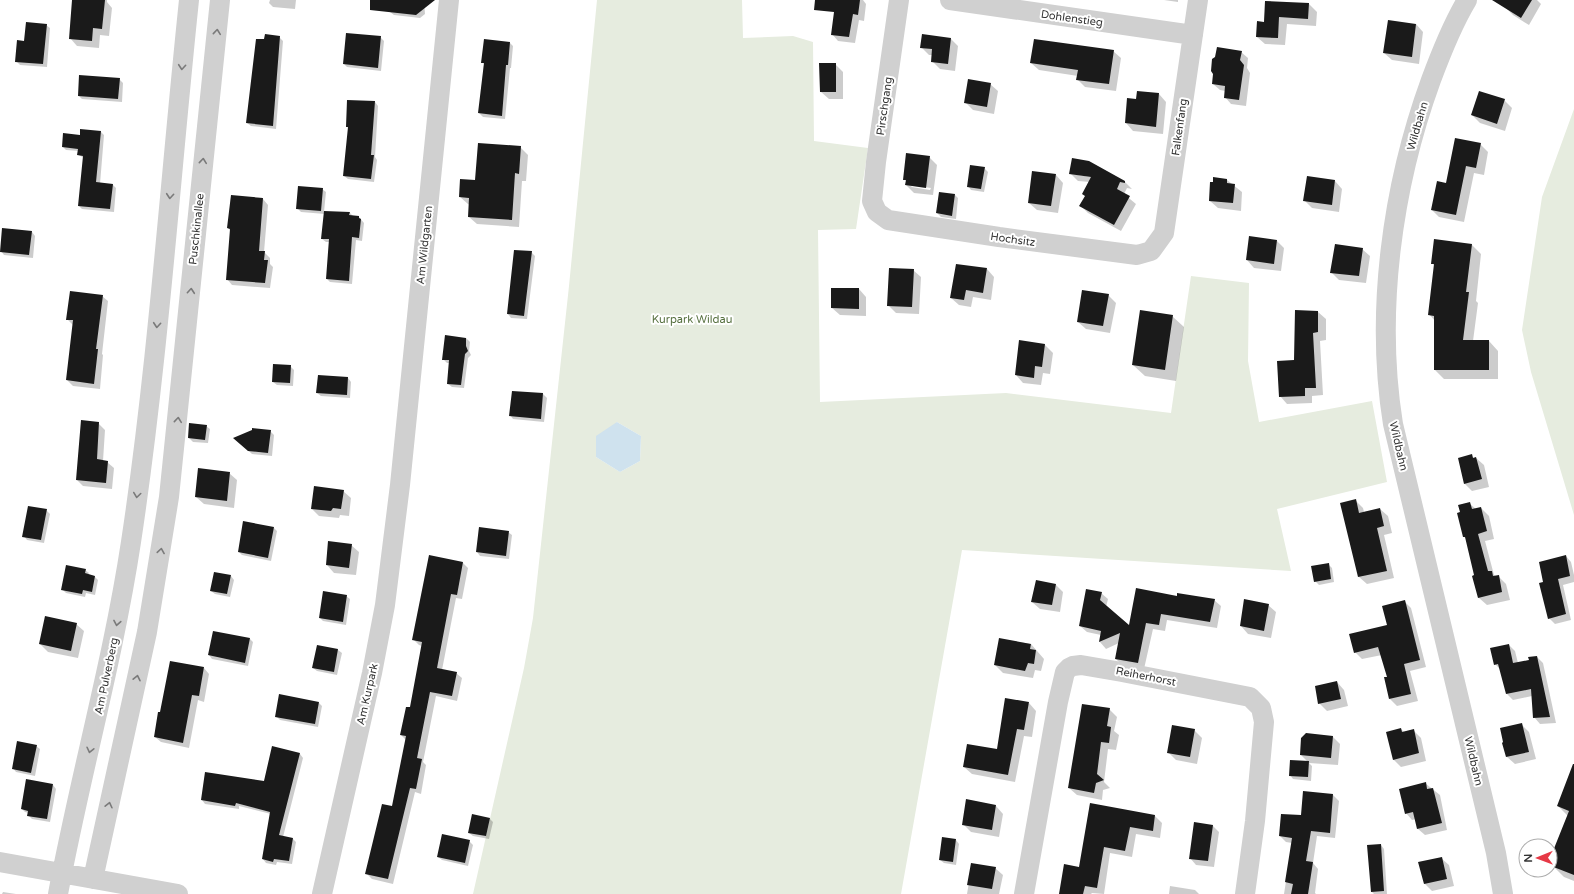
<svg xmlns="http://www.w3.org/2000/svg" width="1574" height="894" font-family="'Varela Round',sans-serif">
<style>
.green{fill:#e6ecdf;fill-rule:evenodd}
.water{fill:#cfe2ee}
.shadow{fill:#0003;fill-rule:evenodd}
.building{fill:#1a1a1a}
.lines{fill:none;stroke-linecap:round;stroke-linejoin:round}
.minor{stroke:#d0d0d0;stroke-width:20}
.oneway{stroke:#7a7a7a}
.labels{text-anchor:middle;stroke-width:4;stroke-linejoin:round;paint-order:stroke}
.street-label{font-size:11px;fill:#333;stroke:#fff}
.park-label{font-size:11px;fill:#56703f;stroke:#fff}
</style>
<rect width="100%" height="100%" fill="#fff"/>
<!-- green -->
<path class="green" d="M597,0H742L743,38L793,36L813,42L814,141L868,148L856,229L818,230L820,402L1006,393L1171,413L1191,276L1249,283L1248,361L1259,422L1372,401L1387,482L1277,509L1291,571L962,550L901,894H473L524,668L533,618L569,286ZM617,422L641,436L640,461L620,472L596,457Z
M1574,109V515L1531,372L1522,330L1542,197Z"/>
<!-- water -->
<path class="water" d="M617,422L641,436L640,461L620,472L596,457V436Z"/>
<!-- shadow -->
<path class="shadow" d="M73,0H107V2L112,8L109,36L100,35L99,48L77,46L70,38Z
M270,0H296L295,9L273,7L269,3Z
M391,0H424L425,14L420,18L394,15L390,12Z
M837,0H863L866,4L864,21L859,20L855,43L838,41L832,34Z
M1164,0H1178V2Z
M1509,0H1537L1541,4L1529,25L1513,15L1505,7Z
M1266,2L1309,4L1317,12L1316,26L1287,24L1285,45L1265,44L1257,37L1264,23Z
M1416,24L1423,32L1419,64L1392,60L1384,53Z
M46,25L50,28L47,67L20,65L16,61L25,42Z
M279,37L283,41L276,129L251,126L247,123L265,40Z
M380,37L384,41L381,71L347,67L344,64Z
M951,39L958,46L955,71L940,69L932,61L933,55H929L921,47Z
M510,43L513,46L511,68H510L505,119L483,117L479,113L484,64L482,62Z
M1113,51L1121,58L1116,91L1085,87L1077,79L1078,76L1039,70L1031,63Z
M1241,52L1248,58L1247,68L1250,73L1246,106L1231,104L1225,97V91L1220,90L1213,84Z
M835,64L843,72V99H829L821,92Z
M119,79L123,83L122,102L82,99L79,96Z
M990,84L998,91L994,114L973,110L965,102Z
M1159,94L1166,102L1163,134L1133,131L1126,123L1137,100Z
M1504,100L1512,108L1505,131L1480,123L1472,115Z
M375,102L378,106L375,157L377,160L374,182L348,179L344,176L349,128L347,127Z
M101,132L104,135L100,184L113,185L116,188L114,212L82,209L79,206L84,158L79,155V151L66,150L63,147L80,136Z
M1480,144L1488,152L1484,175L1474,173L1464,222L1439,217L1432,210L1447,184Z
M520,147L528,155L526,181H522L519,227L477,224L469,217L470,205L468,204L460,197L476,181Z
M929,157L937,165L933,195L914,193L906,185L907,182L904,179ZM910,185L931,188L930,190L912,187Z
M984,168L988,172L984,192L971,190L968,186Z
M1071,174L1125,182L1132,189L1127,188L1124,194L1136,204L1121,231L1088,213L1081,206L1086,197L1090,182L1078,181Z
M1056,175L1063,183L1058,213L1037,210L1029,203Z
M1227,180L1242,192L1241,211L1218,208L1210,201Z
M1335,181L1342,189L1339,212L1312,208L1304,200Z
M322,189L326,192L324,212L350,213L353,216L359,217L364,223L362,241L356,240L352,284L330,282L327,279L330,242H326L322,239L325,214L301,212L297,208Z
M955,195L958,198L956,219L941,217L937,213Z
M231,197L263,199L268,205L264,252L270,258V264L273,267L270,288L232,285L227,279L231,231L228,228Z
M32,232L35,236L33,258L4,255L1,251Z
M1277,241L1284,248L1281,271L1254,268L1247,260Z
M1472,245L1481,254L1476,301L1478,303L1473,341H1489L1498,351V379H1444L1435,370V321L1429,314L1435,266L1432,263Z
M1362,249L1370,256L1366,283L1339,280L1331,272Z
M515,251L531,252L535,256L527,319L511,318L508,314Z
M987,269L994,277L991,300L973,297L971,307L959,305L951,298Z
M913,270L921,277L919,314L896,313L888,305Z
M859,289L866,297V316L840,315L832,308Z
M1108,295L1116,303L1110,333L1086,329L1078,322Z
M102,296L108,301L102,354L103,355L100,389L73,386L67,380L73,325L67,319Z
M1296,311L1318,312L1326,319V340L1320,341L1323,395L1312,396V403L1287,404L1280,396L1295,361Z
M1172,316L1184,327L1176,381L1145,376L1133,365Z
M466,338L470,342L469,351L471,355L468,358L464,388L452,387L448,384L450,363H447L443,359Z
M1020,341L1045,345L1053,353L1050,374L1043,373L1041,385L1023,383L1016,375Z
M290,366L294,370L293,386L277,385L273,382Z
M348,378L351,382L350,398L321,396L317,393Z
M513,392L543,394L547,398L544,422L513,419L510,415Z
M98,423L105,430L103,461L107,462L114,468L112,489L83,486L77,480Z
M190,424L206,426L210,429L208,443L193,442L189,438Z
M270,431L274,435L272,456L252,454L235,438Z
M1471,456L1474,458H1476L1484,465L1489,487L1472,491L1465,484L1459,459Z
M229,473L237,480L234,508L204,504L196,497Z
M343,491L351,498L349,516L340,515L339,518L319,516L312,509Z
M1355,500L1363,508L1364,512L1380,509L1388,516L1392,533L1384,535L1394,578L1367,584L1359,577Z
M1470,504L1476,509L1481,508L1489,516L1494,539L1485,541L1494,575L1496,577L1498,576L1506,584L1510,600L1487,605L1479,598L1467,539L1464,537Z
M46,510L50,514L44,543L27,540L24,536Z
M274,528L277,531L271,561L242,555L239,552Z
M479,528L508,532L512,535L509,559L480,556L477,552Z
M351,545L359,552L356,575L334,573L327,565Z
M1566,556L1571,562L1574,575V582L1563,585L1571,620L1555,624L1549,618L1544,583Z
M429,557L463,563L468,568L462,599L456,598L442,670L456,673L462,678L457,701L436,696L423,762L426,765L421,794L415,792L393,884L372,879L367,874L393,807L406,740L401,735L411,709L422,646L419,645L414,640Z
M1328,564L1332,568L1334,582L1319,585L1315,581Z
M85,570L89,573L88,575L94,576L98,580L95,595L86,593L85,597L66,593L62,589Z
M231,576L234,580L230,597L215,594L211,591Z
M1056,585L1063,592L1060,612L1040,609L1032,602Z
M1101,593L1108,599L1106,607L1130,626L1177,597L1214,600L1221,606L1217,628L1167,620L1165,631L1153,629L1144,669L1122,665L1116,659L1119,643L1106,649L1100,642L1101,635L1087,632L1080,626Z
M346,596L350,599L346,625L323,621L320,618Z
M1404,601L1411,608L1426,667L1410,671L1418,701L1397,706L1390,699L1385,678L1388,677L1382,655L1362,659L1355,652L1388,626Z
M1268,605L1276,612L1271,638L1248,634L1241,626Z
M76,624L84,631L78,658L48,652L40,644Z
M250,639L253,642L248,666L212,659L209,655Z
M1000,639L1031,644L1044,659L1041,671L1035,670L1033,678L1003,673L995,665Z
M1509,645L1515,651L1518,663L1530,660L1537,657L1543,663L1556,723L1540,724L1534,717L1532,696L1513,700L1507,694L1501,670L1495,664Z
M318,646L338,650L342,653L337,675L317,671L313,668Z
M204,668L209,674L204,702L198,700L189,748L161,742L155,737Z
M1337,682L1344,690L1348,706L1327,711L1319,703Z
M319,703L322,706L318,727L280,720L276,716Z
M1029,703L1036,711L1032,737L1024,736L1015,782L972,774L964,767L998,750Z
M1109,709L1117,717L1114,731L1119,735L1116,750L1108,749L1104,782L1110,788L1103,790L1102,800L1077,795L1069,788Z
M1521,724L1529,732L1536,759L1515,764L1507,757Z
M1401,729L1404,732L1413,730L1421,738L1426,761L1401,767L1393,759Z
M1194,730L1202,738L1197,764L1176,760L1169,753Z
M1332,736L1340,744L1338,765L1309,763L1312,766L1311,781L1293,779L1290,775L1308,762L1301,755Z
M36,746L40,749L35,776L16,772L13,768Z
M273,747L300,754L303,758L283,837L293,839L296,842L292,864L277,862L276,865L266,863L263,859L271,814L239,806V809L205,804L202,800L264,782Z
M1574,766V881L1564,877L1552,865L1557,853L1554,851L1568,816L1558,806Z
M1425,783L1440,795L1447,830L1425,835L1418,829L1416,819L1412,820L1406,813Z
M53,785L56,789L50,822L32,819L28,815L29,813L25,812L22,809Z
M1333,795L1339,801L1335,838L1317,836L1313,863L1318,869L1315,893L1316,894H1284L1292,843L1286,842L1280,836L1302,817Z
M1090,804L1155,816L1162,823L1160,838L1136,834L1132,857L1110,853L1104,894L1092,893L1091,894H1060L1080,868Z
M996,806L1003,814L999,837L971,832L963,824Z
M490,819L493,822L489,839L473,836L469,833Z
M1195,823L1213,826L1219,832L1214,867L1196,865L1190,858Z
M956,840L959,844L956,865L944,863L940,860Z
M469,841L473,845L468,866L442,860L438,857Z
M1381,845L1384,849L1387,894H1374L1372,892Z
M1441,858L1449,865L1454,886L1432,891L1424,883Z
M972,864L995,868L1003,875L999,894H967Z
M1170,886L1195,890L1199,894H1169Z
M3,892L16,894H2Z"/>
<!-- building -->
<path class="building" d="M72,0H105L102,29L93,28L92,41L69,39Z
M370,0H435L416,15L370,10Z
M815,0H860L858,15L853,14L849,37L831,35L834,12L814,10Z
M1492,0H1532L1521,18Z
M1265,1L1309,3L1308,19L1279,17L1278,38L1256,37L1257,21L1264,22Z
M1388,20L1416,24L1412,57L1383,53Z
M26,22L47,24L43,64L15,62L17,40L24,41Z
M346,33L381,36L378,68L343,64Z
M265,34L280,36L273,126L246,123L256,39H264Z
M922,34L951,38L948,64L931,62L932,49L920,48Z
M484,39L510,42L508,65H506L502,116L478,113L484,63H481Z
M1034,39L1114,50L1109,84L1076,80L1078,70L1030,63Z
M1217,47L1242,51L1240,60L1244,65L1239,100L1224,98L1225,86L1212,84L1213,74L1211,71L1212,59L1215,57Z
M819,63H836V92H820Z
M79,75L120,78L118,99L78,96Z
M968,79L991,83L987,107L964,103Z
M1137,91L1159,93L1156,127L1125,123L1127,98L1136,99Z
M1479,91L1505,99L1497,124L1471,115Z
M347,100L375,101L371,155H374L371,179L343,176L348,127H346Z
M80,129L101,131L96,182L113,184L110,209L78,206L83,156L77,155L78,149L62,147L63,133L80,135Z
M1455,138L1481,143L1476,168L1466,166L1456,215L1431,210L1437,181L1446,183Z
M478,143L521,146L519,174L515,173L512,220L468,217L469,198L459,197L460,179L475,180Z
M906,153L930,156L926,188L905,185L906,180H903Z
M1072,158L1089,161L1125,181V183L1120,182L1117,189L1130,196L1114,225L1079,206L1085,196L1082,194L1091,177L1069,174Z
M970,165L985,167L981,189L967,187Z
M1032,171L1056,174L1051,206L1028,203Z
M1307,176L1335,180L1332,205L1303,201Z
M1213,177L1227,179V183L1235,184L1233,203L1209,201L1210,182H1213Z
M298,186L323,188L321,211L296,209Z
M939,192L955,194L952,216L936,213Z
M231,195L263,198L259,251H265L264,260H268L265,283L226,280L230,229L227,228Z
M324,211L350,212L349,215L359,216V218L361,219L359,238L352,237L349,281L326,279L329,239H321Z
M2,228L32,231L29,255L0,252Z
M1249,236L1277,240L1274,264L1246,260Z
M1434,239L1472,244L1466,292H1469L1463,340H1489V370H1434V316L1428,315L1434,264H1431Z
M1335,244L1363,248L1359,276L1330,273Z
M514,250L532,251L524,316L507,314Z
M956,264L987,268L983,293L966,290L964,300L950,298Z
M889,268L914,269L912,307L887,306Z
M831,288H859V309L831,308Z
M1082,290L1109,294L1103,326L1077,322Z
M70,291L103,295L96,349H98L94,384L66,380L73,320H66Z
M1140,310L1173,315L1165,370L1132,365Z
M1295,310L1318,311V332L1313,333L1316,388H1305V396L1279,397L1277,361L1294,360Z
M445,335L466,338V346L468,351L465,354L461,385L447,384L449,360H442Z
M1019,340L1045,344L1042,367L1035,366L1034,378L1015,375Z
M273,364L291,365L290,383L272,382Z
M318,375L348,377L347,395L316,393Z
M512,391L543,393L541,419L509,416Z
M81,420L99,422L97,459L108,461L106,483L76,480Z
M189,423L207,425L205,440L188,438Z
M252,428L271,430L268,453L248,451L233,438L252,430Z
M1472,454L1473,458L1476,457L1482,479L1464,484L1458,458Z
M198,468L230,472L227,501L195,497Z
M314,486L344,490L341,509L333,508L331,511L311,509Z
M1356,499L1359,513L1380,508L1384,526L1377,528L1387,571L1358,577L1340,503Z
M1470,502L1472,509L1481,507L1487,531L1478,534L1488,571H1492L1493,576L1499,575L1502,592L1478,598L1472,576L1474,575L1465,537H1463L1457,513L1460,512L1458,505Z
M28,506L47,509L41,540L22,537Z
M243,521L274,527L268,558L238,552Z
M479,527L509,531L506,556L476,552Z
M328,541L352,544L349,568L326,565Z
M429,555L463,562L457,595L451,594L437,668L457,672L452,696L430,692L417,758L422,759L416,789L410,788L388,879L365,874L382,804L392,806L406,736L400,735L406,707H410L422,642L412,640Z
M1566,555L1570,576L1558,579L1566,614L1548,619L1539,583L1543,582L1539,562Z
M1329,563L1331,579L1314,582L1311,566Z
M66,565L86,569L85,573L95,576L92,592L83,590L82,594L61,590Z
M214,572L231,575L227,594L210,591Z
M1036,580L1056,584L1052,605L1031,602Z
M1136,588L1177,596V593L1215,599L1210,622L1161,614L1159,625L1146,623L1138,663L1115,659L1120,633L1099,642L1101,631L1079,626L1086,589L1102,592L1100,600L1129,625Z
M323,591L347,595L343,622L319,618Z
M1244,599L1269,604L1264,631L1240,626Z
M1405,600L1420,660L1404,664L1411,694L1389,699L1384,677H1387L1378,647L1354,653L1349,634L1387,625L1382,606Z
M45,616L77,623L71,651L39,644Z
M213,631L250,638L245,663L208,655Z
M999,638L1031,644L1030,649L1036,650L1034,664L1028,663L1025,671L994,665Z
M1509,644L1513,663L1529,660L1528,657L1537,656L1550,717L1533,718L1531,689L1506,694L1498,664L1494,665L1490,648Z
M317,645L338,649L334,672L312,668Z
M170,661L204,667L199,696L192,695L183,743L154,737L158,712H160Z
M1337,681L1341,699L1318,704L1315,686Z
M279,694L319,702L315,724L275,717Z
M1005,698L1029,702L1024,730L1017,729L1008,775L963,767L967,744L997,749Z
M1082,704L1110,708L1107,726L1111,727L1109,743L1101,742L1097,774L1104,780L1096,783L1094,793L1068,788Z
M1522,723L1529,752L1506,757L1502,743L1503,742L1500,728Z
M1172,725L1195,729L1190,757L1167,753Z
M1401,728L1402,732L1414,729L1419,753L1393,760L1386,732Z
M1306,733L1333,736L1331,758L1300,755L1301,738Z
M17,741L37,745L31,773L12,769Z
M272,746L300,753L279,835L293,838L289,861L274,859L273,862L262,859L270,812L236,803L235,806L201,800L205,772L264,781Z
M1290,760L1309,761L1308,777L1289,776Z
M1573,764H1574V875L1551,866L1556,852L1553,851L1569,811L1557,806Z
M26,779L53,784L47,819L27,816L28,811L21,809Z
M1426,782L1427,789L1433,788L1442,823L1417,829L1413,812L1405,814L1399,789Z
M1303,791L1333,794L1330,833L1311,831L1306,861L1313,862L1308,894H1291L1293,884L1285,882L1292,838L1279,836L1281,814L1301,815Z
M966,799L996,805L992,830L962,825Z
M1090,803L1155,815L1153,831L1130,827L1125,851L1104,847L1097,888L1085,886L1083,894H1059L1064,864L1079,867Z
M472,814L490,818L486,836L468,833Z
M1194,822L1213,825L1208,861L1189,859Z
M442,834L470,840L465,863L437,857Z
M942,837L956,839L953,862L939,860Z
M1381,844L1384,891L1371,892L1367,845Z
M1442,857L1447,879L1424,884L1418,862Z
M971,863L996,867L992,889L967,885Z"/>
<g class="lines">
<!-- minor -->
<path class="minor" d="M899,0L876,162L872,201L877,212L888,220L999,237L1137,255L1151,251L1164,233L1198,0
M950,0L1193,35
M1467,0C1452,25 1441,53 1431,80C1392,187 1375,312 1393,424L1496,853L1503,894
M0,862L178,894
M93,879L147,632L169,497L220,0
M58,894C80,776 113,661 131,542C158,363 170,181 189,0
M322,894L372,673L385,605L400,485L449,0
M1024,894L1058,702L1065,672L1069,668L1073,666L1081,665L1122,672L1250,697L1261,708L1264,722L1255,821L1245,894"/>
</g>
<!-- one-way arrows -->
<defs><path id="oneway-chevron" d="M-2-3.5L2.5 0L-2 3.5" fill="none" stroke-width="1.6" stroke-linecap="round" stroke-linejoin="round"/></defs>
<g class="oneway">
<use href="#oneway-chevron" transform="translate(217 32) rotate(-84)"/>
<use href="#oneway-chevron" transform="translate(182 67) rotate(95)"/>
<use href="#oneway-chevron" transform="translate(203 161) rotate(-84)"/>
<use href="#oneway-chevron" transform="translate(170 196) rotate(95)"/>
<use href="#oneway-chevron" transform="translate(191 291) rotate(-85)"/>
<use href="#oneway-chevron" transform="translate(157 325) rotate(95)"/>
<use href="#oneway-chevron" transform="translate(178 420) rotate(-84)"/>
<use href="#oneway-chevron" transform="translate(137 495) rotate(98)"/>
<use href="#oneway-chevron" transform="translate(161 551) rotate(-81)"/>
<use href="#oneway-chevron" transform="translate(117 623) rotate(100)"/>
<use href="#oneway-chevron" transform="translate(137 678) rotate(-78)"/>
<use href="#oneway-chevron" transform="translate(90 750) rotate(103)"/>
<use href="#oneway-chevron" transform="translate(109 805) rotate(-77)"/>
</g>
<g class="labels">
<!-- street labels -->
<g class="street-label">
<text transform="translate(1072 18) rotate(8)" y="4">Dohlenstieg</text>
<text transform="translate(884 106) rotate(-82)" y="4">Pirschgang</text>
<text transform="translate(1417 126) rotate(-74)" y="4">Wildbahn</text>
<text transform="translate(1179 127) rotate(-82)" y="4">Falkenfang</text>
<text transform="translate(196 229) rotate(-84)" y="4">Puschkinallee</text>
<text transform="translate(1013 239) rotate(8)" y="4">Hochsitz</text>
<text transform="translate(424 245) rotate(-84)" y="4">Am Wildgarten</text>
<text transform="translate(1399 446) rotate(77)" y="4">Wildbahn</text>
<text transform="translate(106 676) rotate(-78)" y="4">Am Pulverberg</text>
<text transform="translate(1146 676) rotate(11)" y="4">Reiherhorst</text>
<text transform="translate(367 694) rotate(-77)" y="4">Am Kurpark</text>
<text transform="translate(1474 761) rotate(77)" y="4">Wildbahn</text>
</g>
<!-- park labels -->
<g class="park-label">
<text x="692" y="323">Kurpark Wildau</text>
</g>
</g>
<!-- north arrow -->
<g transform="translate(1538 858) rotate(269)"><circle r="19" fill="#ffffff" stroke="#adadad"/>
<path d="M0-3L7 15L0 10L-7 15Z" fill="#e63946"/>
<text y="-6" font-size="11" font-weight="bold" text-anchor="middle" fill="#333333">N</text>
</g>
</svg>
